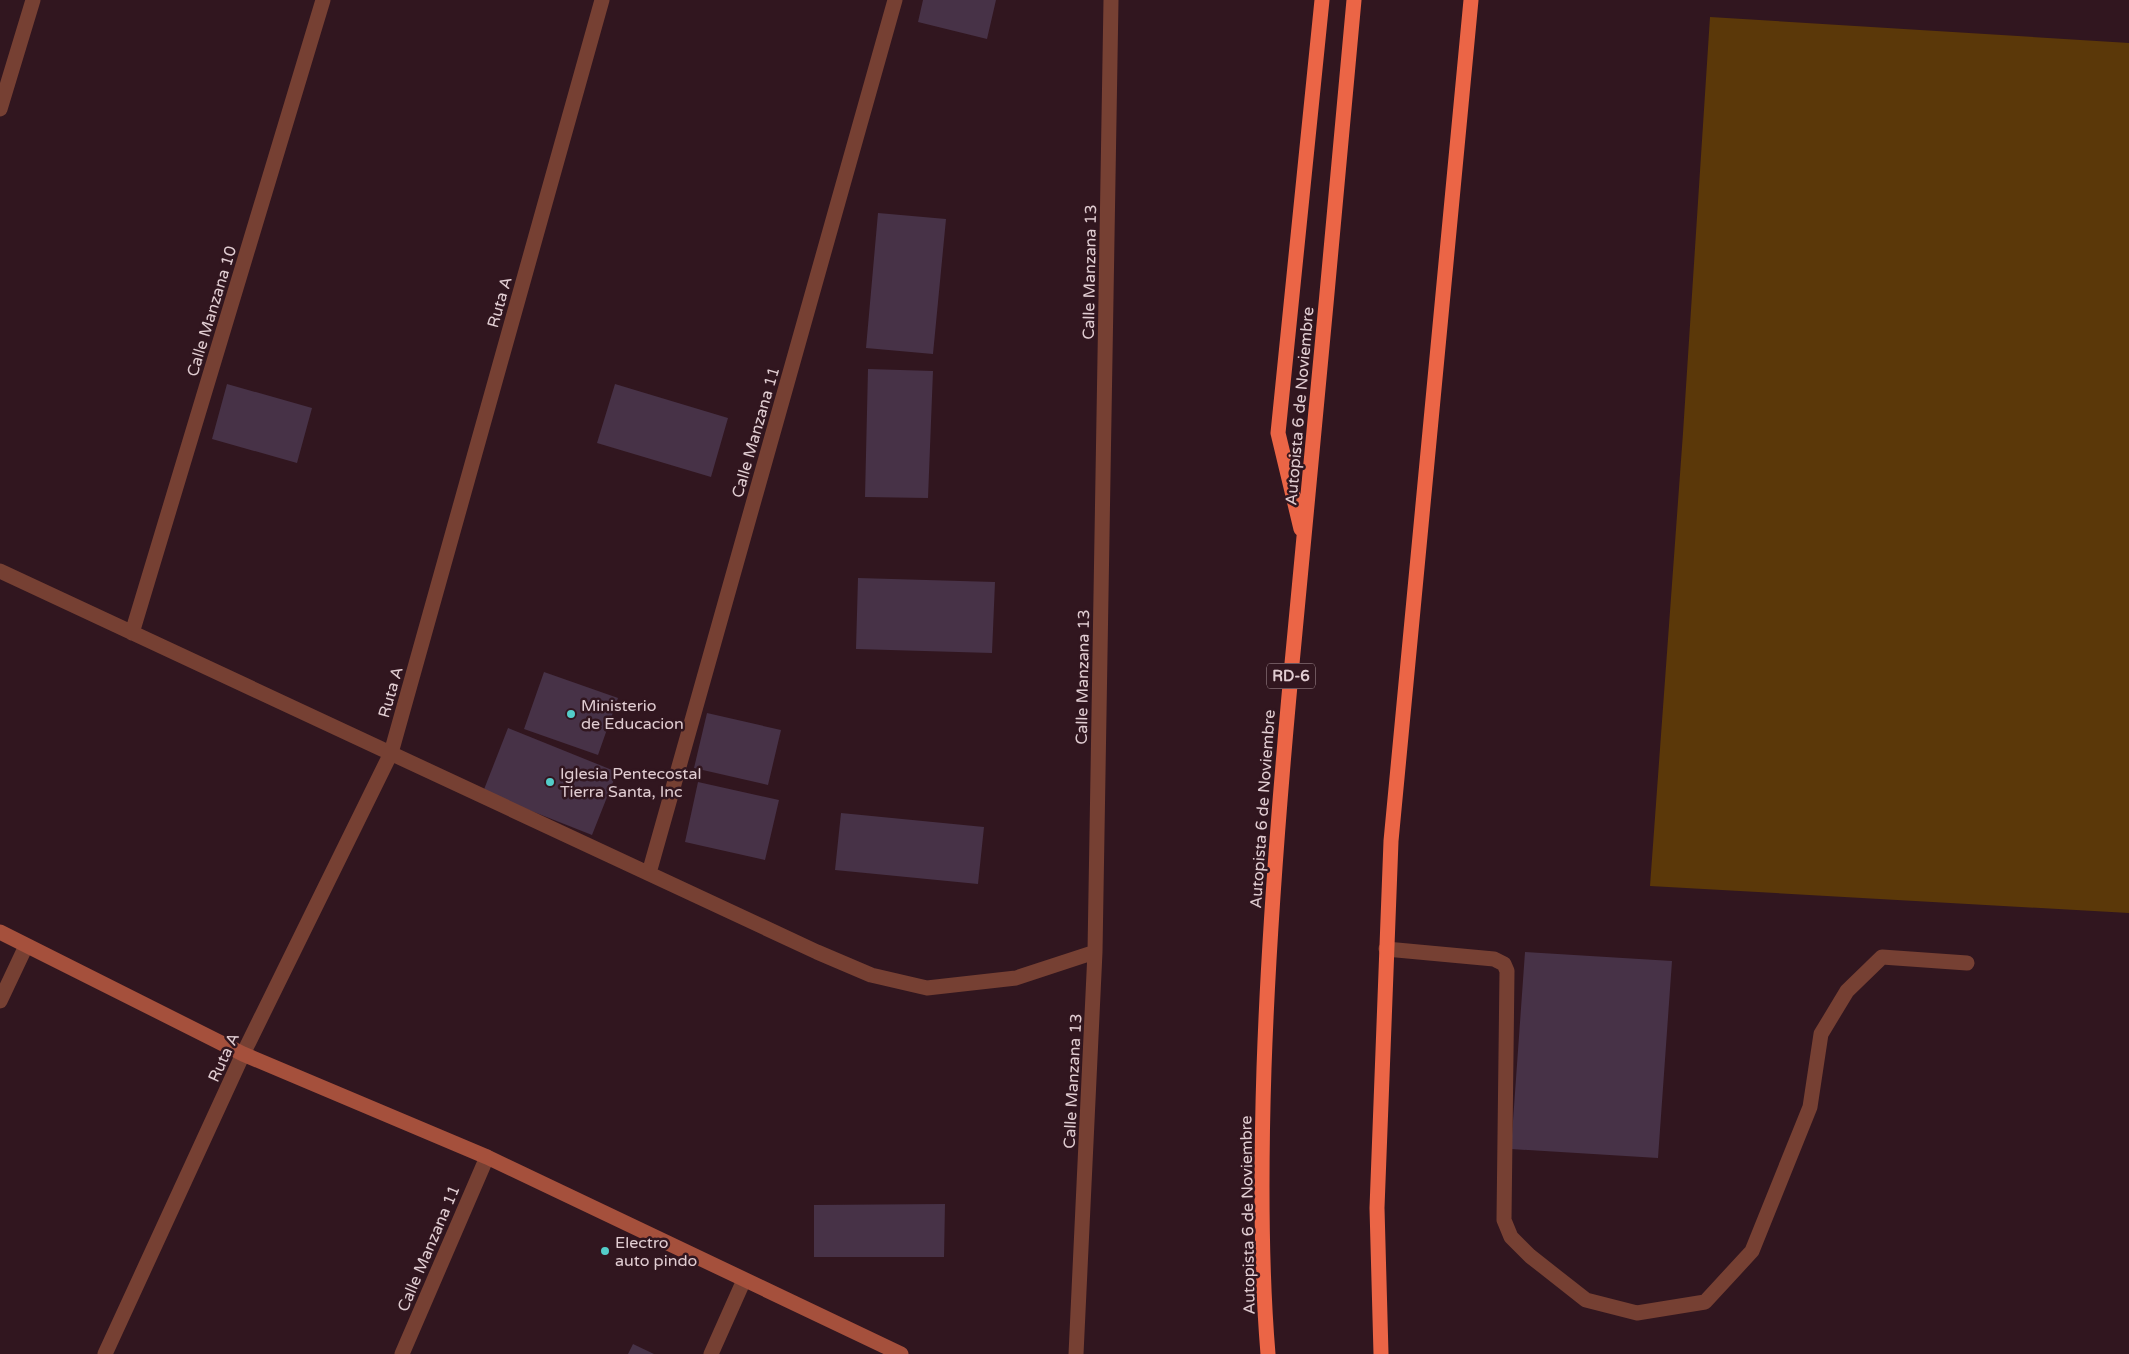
<svg xmlns="http://www.w3.org/2000/svg" width="2129" height="1354" font-family="'Varela Round',sans-serif">
<style>
.green{fill:#5b3809}
.building{fill:#473247}
.lines{fill:none;stroke-linecap:round;stroke-linejoin:round}
.lane{stroke:#764033;stroke-width:15}
.street{stroke:#764033;stroke-width:15}
.secondary{stroke:#a5503c;stroke-width:15}
.highway{stroke:#eb6546;stroke-width:15}
.poi-dot{fill:#53cdc9;stroke:#31161f;stroke-width:2}
.labels{text-anchor:middle;stroke-width:5;stroke-linejoin:round;paint-order:stroke}
.shield{fill:#31161f;stroke:#ac969c;stroke-width:1}
.shield-label{font-size:15px;font-weight:bold;fill:#e1cdd2}
.street-label{font-size:16px;fill:#e1cdd2;stroke:#31161f}
.poi-label{font-size:16px;fill:#e1cdd2;stroke:#31161f;text-anchor:start}
</style>
<rect width="100%" height="100%" fill="#31161f"/>
<!-- green -->
<path class="green" d="M1710,17L2129,43V913L1650,886L1683,433Z"/>
<!-- building -->
<path class="building" d="M923,0H996L987,39L918,22Z
M878,213L946,219L933,354L866,348Z
M868,369L933,371L928,498L865,497Z
M227,384L312,408L297,463L212,439Z
M615,384L728,418L711,477L597,443Z
M858,578L995,582L992,653L856,649Z
M544,672L618,698L598,755L524,729Z
M707,713L781,730L768,785L694,768Z
M508,728L617,772L592,835L483,792Z
M698,782L779,800L765,860L685,842Z
M841,813L984,827L978,884L835,870Z
M1525,952L1672,961L1658,1158L1511,1149Z
M945,1204L944,1257H814V1205Z
M633,1344L654,1354H628Z"/>
<g class="lines">
<!-- lane -->
<path class="lane" d="M1386,949L1494,959L1504,964L1507,971L1504,1220L1511,1237L1530,1256L1586,1300L1637,1313L1705,1302L1752,1251L1810,1107L1821,1034L1847,991L1882,957L1967,963"/>
<!-- street -->
<path class="street" d="M0,109L33,0
M0,571L817,952L871,975L927,988L1016,978L1095,952
M132,633L323,0
M649,873L895,0
M0,1001L26,946
M105,1354L243,1054L391,753L602,0
M402,1354L487,1157
M711,1354L744,1280
M1076,1354L1095,952L1111,0"/>
<!-- secondary -->
<path class="secondary" d="M0,932L243,1054L487,1157L901,1354"/>
<!-- highway -->
<path class="highway" d="M1301,529L1278,433L1322,0
M1268,1354C1260,1259 1261,1163 1264,1068C1269,922 1281,777 1295,632C1315,421 1335,211 1354,0
M1381,1354L1377,1208L1391,841L1471,0"/>
</g>
<!-- markers -->
<g class="poi-dot">
<circle cx="571" cy="714" r="5"/>
<circle cx="550" cy="782" r="5"/>
<circle cx="605" cy="1251" r="5"/>
</g>
<g class="labels">
<!-- shield labels -->
<rect class="shield" x="1267" y="663.5" width="48" height="25" rx="4"/>
<g class="shield-label">
<text x="1291" y="681">RD-6</text>
</g>
<!-- street labels -->
<g class="street-label">
<text transform="translate(1089 272) rotate(-89)" y="6">Calle Manzana 13</text>
<text transform="translate(499 302) rotate(-74)" y="6">Ruta A</text>
<text transform="translate(211 311) rotate(-73)" y="6">Calle Manzana 10</text>
<text transform="translate(1299 406) rotate(-85)" y="6">Autopista 6 de Noviembre</text>
<text transform="translate(755 432) rotate(-74)" y="6">Calle Manzana 11</text>
<text transform="translate(1082 677) rotate(-89)" y="6">Calle Manzana 13</text>
<text transform="translate(390 692) rotate(-74)" y="6">Ruta A</text>
<text transform="translate(1262 809) rotate(-86)" y="6">Autopista 6 de Noviembre</text>
<text transform="translate(223 1057) rotate(-65)" y="6">Ruta A</text>
<text transform="translate(1072 1081) rotate(-87)" y="6">Calle Manzana 13</text>
<text transform="translate(1247 1215) rotate(-91)" y="6">Autopista 6 de Noviembre</text>
<text transform="translate(428 1248) rotate(-67)" y="6">Calle Manzana 11</text>
</g>
<!-- poi labels -->
<g class="poi-label">
<text x="581" y="711">Ministerio<tspan x="581" dy="18">de Educacion</tspan></text>
<text x="560" y="779">Iglesia Pentecostal<tspan x="560" dy="18">Tierra Santa, Inc</tspan></text>
<text x="615" y="1248">Electro<tspan x="615" dy="18">auto pindo</tspan></text>
</g>
</g>
</svg>
